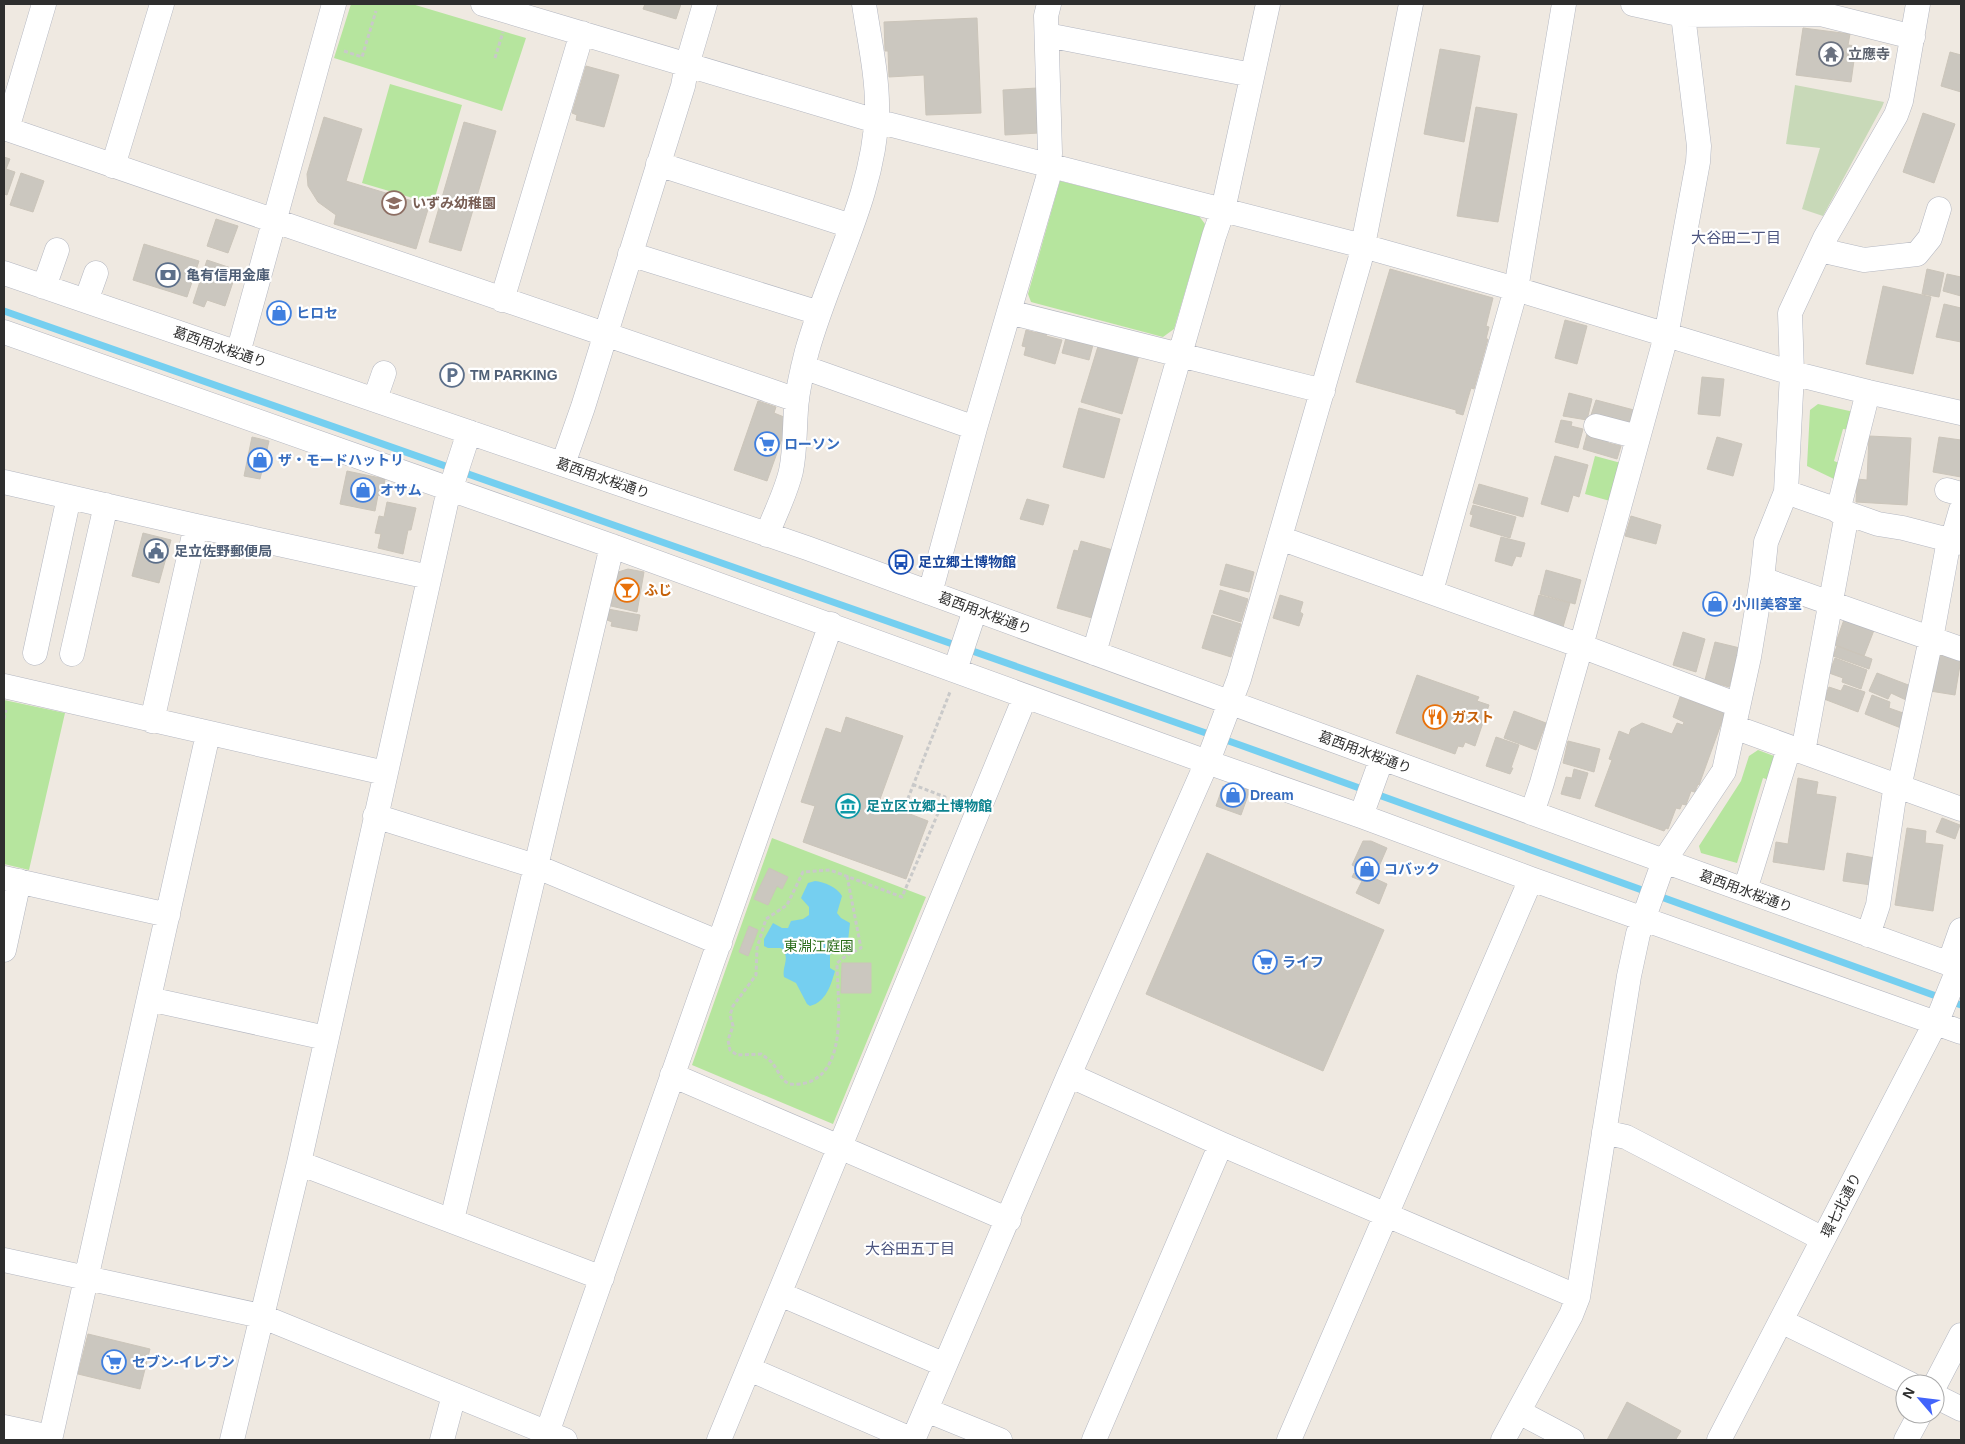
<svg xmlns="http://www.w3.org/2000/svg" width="1965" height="1444" font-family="Arial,'Noto Sans JP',sans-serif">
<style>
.green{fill:#b6e59e}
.cemetery{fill:#c8d9b8}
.water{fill:#75cff0}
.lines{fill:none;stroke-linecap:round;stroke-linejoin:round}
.stream{stroke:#75cff0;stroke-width:7}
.building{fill:#cbc7bf;stroke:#cbc5ba}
.minor-casing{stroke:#b4b7c1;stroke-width:25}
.path{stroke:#c9c9c9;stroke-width:3;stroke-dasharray:4 2.5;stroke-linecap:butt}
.minor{stroke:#fff;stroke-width:24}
.labels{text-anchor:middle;stroke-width:4.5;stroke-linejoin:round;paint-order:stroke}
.worship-label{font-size:14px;font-weight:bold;fill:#5b616d;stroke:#fff;text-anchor:start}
.education-label{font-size:14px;font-weight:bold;fill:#785e54;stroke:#fff;text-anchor:start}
.service-label{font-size:14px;font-weight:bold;fill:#4e5e75;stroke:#fff;text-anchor:start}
.shop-label{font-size:14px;font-weight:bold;fill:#366cbe;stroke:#fff;text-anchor:start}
.street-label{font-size:14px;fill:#2e2e2e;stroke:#fff}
.transit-label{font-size:14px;font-weight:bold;fill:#164399;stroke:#fff;text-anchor:start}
.food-label{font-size:14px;font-weight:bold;fill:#c56008;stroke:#fff;text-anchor:start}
.culture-label{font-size:14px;font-weight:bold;fill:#0d838f;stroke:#fff;text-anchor:start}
.park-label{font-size:14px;fill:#2c6e1b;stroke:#fff}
.neighbourhood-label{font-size:15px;fill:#4d5680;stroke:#fff}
</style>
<rect width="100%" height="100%" fill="#efe9e1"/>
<!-- green -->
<path class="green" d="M351,4H412L526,38L502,111L334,58Z
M390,84L462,105L433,204L362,183Z
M1060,181L1199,216L1205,224L1174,329L1163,337L1031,302L1028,294Z
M1818,404L1854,412L1850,430L1843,429L1834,461L1839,463L1834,479L1807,466L1810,410Z
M1595,456L1621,463L1610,501L1585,494Z
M4,700L65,713L29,870L4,864Z
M1758,750L1774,756L1776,762L1769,780L1763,778L1737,863L1701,853L1699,846L1741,781L1749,756Z
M772,838L926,897L833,1124L692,1065Z"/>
<!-- cemetery -->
<path class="cemetery" d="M1795,85L1884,102L1882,107L1823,216L1802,209L1820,148L1786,144Z"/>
<!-- water -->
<path class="water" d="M815,881C824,882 837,887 842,896L837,913L841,918L850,923L847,950L834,951L830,955V968L835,971C831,985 826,1002 810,1006L807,1004L796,983L784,977C782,965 791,958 781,948H768L764,946V939L773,923L782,928H788L791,921L803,919L809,915V907L801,898L808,883Z"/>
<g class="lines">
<!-- stream -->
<path class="stream" d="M4,311L1240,745L1961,1005"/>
</g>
<!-- building -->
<path class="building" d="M645,4H681L676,19L643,9Z
M977,18L981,113L926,115L924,75L889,77L888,51H885L884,22Z
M1803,28L1850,34L1848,45L1856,46L1851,82L1796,75Z
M1440,49L1480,56L1464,142L1424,134Z
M1950,52L1961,55V92L1941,86Z
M586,66L619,75L604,127L576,120L577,115L572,113Z
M1037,88L1039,133L1005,135L1003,90Z
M1476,107L1517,114L1498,222L1457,216Z
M1923,113L1955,124L1934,183L1903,172Z
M324,117L362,129L346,181L429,206L416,249L334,224L336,215L318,202L308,186L307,174Z
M464,122L496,131L461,251L429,242Z
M4,157L10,159L6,169L15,172L7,195L4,194Z
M21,173L44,181L33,212L10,205Z
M216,219L238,226L228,253L207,246Z
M144,244L199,261L187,297L133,280Z
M207,260L237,270L225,306L207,300L204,307L193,303Z
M1390,269L1493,298L1486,326L1489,327L1486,339H1488L1474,389L1471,388L1463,415L1456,413V410L1356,382Z
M1927,269L1944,273L1939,297L1922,294Z
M1947,274L1961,277V296L1943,291Z
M1883,286L1931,297L1913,374L1866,364Z
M1944,304L1961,308V342L1936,337Z
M1565,320L1587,326L1577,364L1555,358Z
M1026,330L1037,333V330L1047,333L1046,336L1062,340L1055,364L1024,355L1026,347L1022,346Z
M1067,334L1094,341L1089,360L1062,353Z
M1099,343L1139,355L1122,414L1081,402Z
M1702,377L1724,379L1720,416L1698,414Z
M1569,393L1592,399L1587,420L1563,416Z
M1596,400L1634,410L1630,424L1590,418Z
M758,401L776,407L774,413L789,419L767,481L734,470Z
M1079,408L1120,419L1104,478L1063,467Z
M1561,420L1572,422L1571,426L1583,429L1578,448L1555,442Z
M1587,434L1609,440L1608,443L1621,446L1617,459L1583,449Z
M1869,436L1911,438L1907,505L1856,502L1857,479L1867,480Z
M252,437L269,441L260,479L244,476Z
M1717,437L1742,444L1733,476L1707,469Z
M1939,437L1961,440V477L1933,472Z
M1555,456L1588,465L1579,497L1573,495L1568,512L1541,504Z
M347,471L385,479L382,496L378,495L375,511L340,504Z
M1479,484L1528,498L1523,517L1473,503Z
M1027,499L1049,505L1043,525L1020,519Z
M387,502L416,508L411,530H408L403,554L378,548L381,534L375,533L379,516L384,517Z
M1473,505L1516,517L1510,538L1470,526L1473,515L1470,514Z
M1631,516L1661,525L1656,544L1625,536Z
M143,533L171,540L159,583L132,576Z
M1501,537L1525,543L1521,557L1516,556L1512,566L1495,561Z
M1081,541L1113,550L1092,618L1057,608L1074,550L1078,551Z
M1226,564L1254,572L1249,592L1220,585Z
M628,569L644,572L637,612L611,606L618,572Z
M1546,570L1581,580L1575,604L1540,594Z
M1220,590L1248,599L1241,622L1213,613Z
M1280,595L1303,602L1300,612L1303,614L1299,626L1273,618Z
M1539,595L1570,603L1563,627L1533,619Z
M608,609L640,615L637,631L611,626L612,622L607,620Z
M1846,614L1876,625L1864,656L1835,645Z
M1212,615L1241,624L1231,657L1202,648Z
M1683,632L1705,639L1696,672L1673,665Z
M1715,642L1740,648L1729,687L1705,680Z
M1837,646L1872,659L1869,669L1833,656Z
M1937,654L1961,659L1955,695L1930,691Z
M1835,658L1867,670L1861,689L1842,682L1843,678L1829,673Z
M1877,673L1911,686L1906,700L1891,693L1888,699L1869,691Z
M1417,675L1479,697L1477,701L1489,705L1475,746L1465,742L1463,747L1458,746L1455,754L1396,733Z
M1844,685L1865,692L1858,712L1824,699L1829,687L1841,691Z
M1872,695L1890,702L1889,708L1906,714L1901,728L1865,714Z
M1680,697L1725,713L1699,785L1698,784L1695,792L1691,791L1686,805L1682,804L1680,809L1676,808L1668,829L1666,828L1664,831L1595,806L1612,760L1609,759L1619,731L1629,735L1631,729L1642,723L1672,734L1677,723L1683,725L1684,722L1673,717Z
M1514,711L1546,723L1536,750L1504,738Z
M846,717L903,736L879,802L928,821L906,879L803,842L815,806L801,802L826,728L841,733Z
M1496,737L1519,745L1511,768H1513L1510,774L1486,766Z
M1568,741L1600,749L1594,772L1563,763Z
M1574,769L1588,773L1580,799L1561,794L1566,777L1572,778Z
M1798,778L1818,782L1816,794L1836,797L1824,870L1773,862L1776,842L1788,844Z
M1230,782L1250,790L1241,815L1216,806L1223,786L1227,788Z
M1942,818L1960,825L1955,839L1936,832Z
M1907,828L1926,831L1925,843L1943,845L1933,911L1895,905Z
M1363,841H1371L1387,848L1374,878L1387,884L1379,904L1356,893L1362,881L1352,877L1354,873L1361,876L1363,871L1352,865Z
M1207,853L1384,930L1323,1071L1146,994Z
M1847,853L1875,858L1871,885L1843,881Z
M769,868L788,877L782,889L777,886L768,905L754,899Z
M749,926L758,930L748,956L739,952Z
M842,963H871V993H841Z
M88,1334L150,1349L140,1389L78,1374Z
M1627,1402L1681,1431L1676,1439L1679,1440H1607Z"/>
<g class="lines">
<!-- minor casing -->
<g class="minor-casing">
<path id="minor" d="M483,4L876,121L1363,246L1516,289L1792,373L1868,392L1961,413
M1633,4L1683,15L1821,14L1913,37
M1047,35L1252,75
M4,128L797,400
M7,129L44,4
M658,164L851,226
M113,166L162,4
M1820,250L1864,260L1917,254L1930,238L1939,209
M630,254L819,313
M4,273L807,548L1664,861L1961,968
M44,287L57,250
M502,300L582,33
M86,301L96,273
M1009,312L1323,391
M4,332L612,546L1207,762L1361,816L1531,879L1961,1032
M238,353L334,4
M803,367L975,428
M375,399L384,373
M1596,426L1638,437
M563,464L583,407L683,86L687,65L705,4
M4,482L196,526L429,577
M1947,490L1961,494
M1786,492L1878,524L1903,528L1961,543
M1838,511L1868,392
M767,535C775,513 786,493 791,471C796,447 794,423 797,399C799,383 803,367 807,351C829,272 874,196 877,112C878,78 869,38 864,4
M1280,538L1581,646L1738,705
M1952,541L1961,510
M1762,579L1961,649
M1431,591L1516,289L1564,4
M930,593L975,428L1048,178L1050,153L1046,16L1049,4
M35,653L69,497
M1094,653L1214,236L1223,210L1268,4
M72,654L106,505
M955,670L975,610
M4,686L385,773
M152,721L196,526
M1734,727L1961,809
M1803,752L1847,514
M1532,813L1542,783L1581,646L1666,336L1698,162L1699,146L1683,15L1684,4
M375,816L535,866L720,943
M1361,816L1382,758
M4,878L168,915
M1745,890L1789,748
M1868,935L1878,905L1894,797L1902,774L1931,639L1949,540
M4,950L19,881
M1949,964L1961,930
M149,999L326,1038
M672,1075L1009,1220
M1069,1075L1221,1144L1578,1297
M1604,1132L1626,1137L1823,1239
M299,1163L602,1278
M452,1220L612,546
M4,1260L261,1316L565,1440
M780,1294L945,1365
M1781,1321L1910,1384
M749,1369L913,1440
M1935,1385L1961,1335
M1935,1396L1961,1409
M926,1410L1000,1440
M1519,1412L1572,1440
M4,1427L50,1437
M547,1433L831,624
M50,1440L208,734
M232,1440L299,1163L446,503L469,432
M442,1440L454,1395
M719,1440L1025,697
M913,1440L1069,1075L1211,753L1239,679L1360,260L1411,4
M1094,1440L1221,1144
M1289,1440L1531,879
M1503,1440L1571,1315L1578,1297L1629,976L1638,934L1664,861L1724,771L1749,657L1762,579L1766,542L1786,492L1792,373L1790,313L1825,238L1896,115L1901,101L1918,4
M1719,1440L1940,1014L1959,967
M1906,1440L1920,1414"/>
</g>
<!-- path -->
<path class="path" d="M344,51L362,57L376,11
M495,58L503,32
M1862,60L1873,61L1875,51
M4,719L6,710
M903,811L950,692
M847,876L861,948L847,955L837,963C837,997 849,1067 809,1082C803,1084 796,1085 790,1084C781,1081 778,1070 773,1064C770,1060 765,1057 761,1054L737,1055L730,1050L728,1040L733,1026L730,1015L733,1006L756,975L757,948L766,919L787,905L803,872L830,870L902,897L945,797L914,785"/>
<!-- minor -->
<use href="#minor" class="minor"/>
</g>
<!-- icons -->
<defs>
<g id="temple-ring" transform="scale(1.25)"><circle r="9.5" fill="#fff" stroke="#6b7280" stroke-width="1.5"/><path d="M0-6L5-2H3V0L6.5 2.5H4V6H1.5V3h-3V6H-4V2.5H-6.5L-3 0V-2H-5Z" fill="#6b7280"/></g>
<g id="school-ring" transform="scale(1.25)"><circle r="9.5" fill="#fff" stroke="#8d6e63" stroke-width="1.5"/><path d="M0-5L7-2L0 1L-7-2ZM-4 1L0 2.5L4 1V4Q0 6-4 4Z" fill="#8d6e63"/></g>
<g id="bank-ring" transform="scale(1.25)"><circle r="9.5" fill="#fff" stroke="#5c6f8a" stroke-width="1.5"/><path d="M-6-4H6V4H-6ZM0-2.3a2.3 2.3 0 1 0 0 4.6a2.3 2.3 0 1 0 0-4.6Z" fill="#5c6f8a"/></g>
<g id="shop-ring" transform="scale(1.25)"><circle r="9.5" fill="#fff" stroke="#3f7fe0" stroke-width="1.5"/><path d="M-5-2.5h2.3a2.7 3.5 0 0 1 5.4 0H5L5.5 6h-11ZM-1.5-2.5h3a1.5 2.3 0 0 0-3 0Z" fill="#3f7fe0"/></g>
<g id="parking-ring" transform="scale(1.25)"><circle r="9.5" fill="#fff" stroke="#5c6f8a" stroke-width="1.5"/><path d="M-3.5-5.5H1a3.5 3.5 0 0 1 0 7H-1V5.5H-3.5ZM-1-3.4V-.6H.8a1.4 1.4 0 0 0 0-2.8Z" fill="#5c6f8a"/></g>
<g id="supermarket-ring" transform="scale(1.25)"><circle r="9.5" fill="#fff" stroke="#3f7fe0" stroke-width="1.5"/><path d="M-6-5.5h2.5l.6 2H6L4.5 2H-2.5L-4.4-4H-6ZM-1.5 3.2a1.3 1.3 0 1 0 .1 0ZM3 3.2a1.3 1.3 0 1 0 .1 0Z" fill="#3f7fe0"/></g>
<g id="civic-ring" transform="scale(1.25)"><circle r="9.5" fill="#fff" stroke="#5c6f8a" stroke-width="1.5"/><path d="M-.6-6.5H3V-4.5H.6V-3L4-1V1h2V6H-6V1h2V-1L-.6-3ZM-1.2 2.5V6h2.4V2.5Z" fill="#5c6f8a"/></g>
<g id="bus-ring" transform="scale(1.25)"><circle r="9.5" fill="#fff" stroke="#1a4fb4" stroke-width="1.5"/><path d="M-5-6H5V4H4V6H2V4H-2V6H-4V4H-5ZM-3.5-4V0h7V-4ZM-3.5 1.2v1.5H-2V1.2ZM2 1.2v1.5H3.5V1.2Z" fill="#1a4fb4"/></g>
<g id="bar-ring" transform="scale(1.25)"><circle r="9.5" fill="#fff" stroke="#e8710a" stroke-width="1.5"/><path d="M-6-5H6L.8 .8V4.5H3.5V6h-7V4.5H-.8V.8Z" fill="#e8710a"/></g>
<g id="restaurant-ring" transform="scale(1.25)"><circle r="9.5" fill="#fff" stroke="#e8710a" stroke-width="1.5"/><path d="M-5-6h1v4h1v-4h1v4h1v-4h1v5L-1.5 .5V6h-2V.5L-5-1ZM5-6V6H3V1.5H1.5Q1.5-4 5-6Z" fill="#e8710a"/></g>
<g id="museum-ring" transform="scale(1.25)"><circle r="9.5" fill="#fff" stroke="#0f9aa8" stroke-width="1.5"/><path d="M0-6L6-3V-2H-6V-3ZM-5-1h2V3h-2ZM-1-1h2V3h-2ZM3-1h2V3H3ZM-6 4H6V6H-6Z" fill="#0f9aa8"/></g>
</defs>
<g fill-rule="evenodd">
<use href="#temple-ring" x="1831" y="54"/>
<use href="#school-ring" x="394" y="203"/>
<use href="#bank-ring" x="168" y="275"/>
<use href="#shop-ring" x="279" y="313"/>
<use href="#parking-ring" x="452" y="375"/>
<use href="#supermarket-ring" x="767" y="444"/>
<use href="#shop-ring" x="260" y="460"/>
<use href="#shop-ring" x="363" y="490"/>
<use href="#civic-ring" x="156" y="551"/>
<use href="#bus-ring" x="901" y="562"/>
<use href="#bar-ring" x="627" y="590"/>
<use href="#shop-ring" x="1715" y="604"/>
<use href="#restaurant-ring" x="1435" y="717"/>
<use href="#shop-ring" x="1233" y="795"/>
<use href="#museum-ring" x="848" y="806"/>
<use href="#shop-ring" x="1367" y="869"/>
<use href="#supermarket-ring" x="1265" y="962"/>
<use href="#supermarket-ring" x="114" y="1362"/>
</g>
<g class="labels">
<!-- worship labels -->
<g class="worship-label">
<text x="1848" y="59">立應寺</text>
</g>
<!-- education labels -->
<g class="education-label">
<text x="412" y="208">いずみ幼稚園</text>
</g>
<!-- service labels -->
<g class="service-label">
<text x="186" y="280">亀有信用金庫</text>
<text x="470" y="380">TM PARKING</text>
<text x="174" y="556">足立佐野郵便局</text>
</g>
<!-- shop labels -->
<g class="shop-label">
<text x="296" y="318">ヒロセ</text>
<text x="784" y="449">ローソン</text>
<text x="278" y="465">ザ・モードハットリ</text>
<text x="380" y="495">オサム</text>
<text x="1732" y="609">小川美容室</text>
<text x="1250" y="800">Dream</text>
<text x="1384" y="874">コバック</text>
<text x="1282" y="967">ライフ</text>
<text x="132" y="1367">セブン-イレブン</text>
</g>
<!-- street labels -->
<g class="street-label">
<text transform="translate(220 347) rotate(19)" y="5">葛西用水桜通り</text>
<text transform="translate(603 478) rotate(19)" y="5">葛西用水桜通り</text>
<text transform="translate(985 613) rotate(20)" y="5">葛西用水桜通り</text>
<text transform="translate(1365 752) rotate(20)" y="5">葛西用水桜通り</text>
<text transform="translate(1746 891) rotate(20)" y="5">葛西用水桜通り</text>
<text transform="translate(1841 1205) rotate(-63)" y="5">環七北通り</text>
</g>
<!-- transit labels -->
<g class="transit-label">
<text x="918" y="567">足立郷土博物館</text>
</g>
<!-- food labels -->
<g class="food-label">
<text x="644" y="595">ふじ</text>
<text x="1452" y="722">ガスト</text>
</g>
<!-- culture labels -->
<g class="culture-label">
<text x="866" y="811">足立区立郷土博物館</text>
</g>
<!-- park labels -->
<g class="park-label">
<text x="819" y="951">東淵江庭園</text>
</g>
<!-- neighbourhood labels -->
<g class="neighbourhood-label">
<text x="1736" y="243">大谷田二丁目</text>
<text x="910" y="1254">大谷田五丁目</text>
</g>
</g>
<!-- border -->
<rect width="1965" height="1444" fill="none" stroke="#2e2e2e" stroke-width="10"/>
<!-- north arrow -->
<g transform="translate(1920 1399) rotate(298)"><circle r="24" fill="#ffffff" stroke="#ababab"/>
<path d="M0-4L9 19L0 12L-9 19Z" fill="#4264fb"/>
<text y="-8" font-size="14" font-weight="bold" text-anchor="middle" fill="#2e2e2e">N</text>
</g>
</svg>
